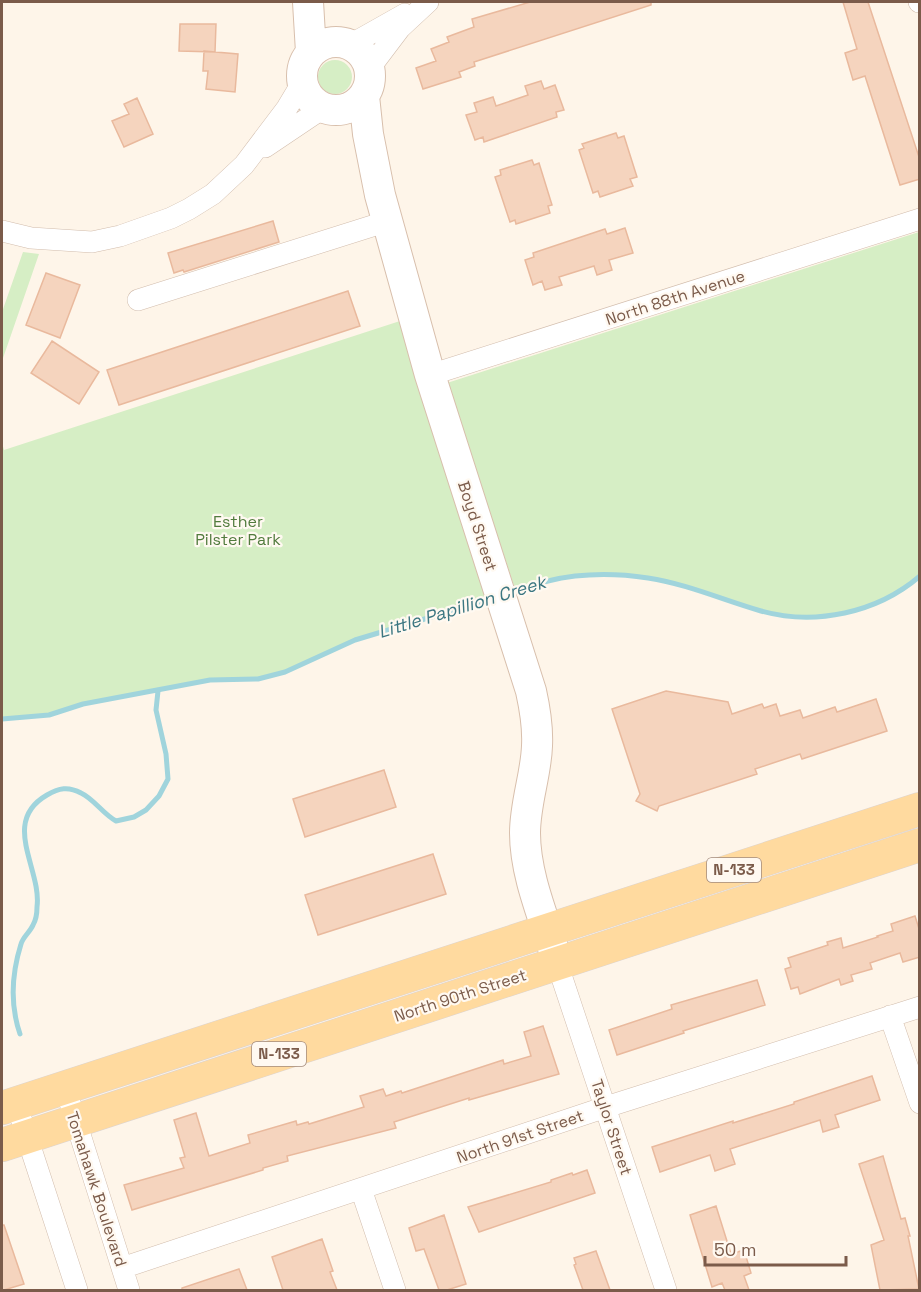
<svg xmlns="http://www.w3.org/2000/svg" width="921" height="1292" font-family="'Space Grotesk',sans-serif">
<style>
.green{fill:#d6eec5}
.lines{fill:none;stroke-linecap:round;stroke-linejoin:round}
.stream{stroke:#a0d4dc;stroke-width:5}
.building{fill:#f5d4be;stroke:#e9b99d;stroke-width:1.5}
.street-casing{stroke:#d2bdad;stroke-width:22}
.secondary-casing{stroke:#d8bfac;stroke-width:32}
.primary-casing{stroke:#ddd4d0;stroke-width:34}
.street{stroke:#fff;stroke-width:21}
.secondary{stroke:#fff;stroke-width:30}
.primary{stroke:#ffda9f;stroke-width:33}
.labels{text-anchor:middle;stroke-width:4.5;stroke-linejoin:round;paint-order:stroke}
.shield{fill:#fff9f1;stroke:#a38a7c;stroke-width:1.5}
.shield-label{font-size:15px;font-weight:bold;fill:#7b5b4a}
.street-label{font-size:16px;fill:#7b5b4a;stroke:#fff9f1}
.park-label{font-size:16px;fill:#517b3d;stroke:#fff9f1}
.water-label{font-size:18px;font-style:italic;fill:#3b7681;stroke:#fff9f1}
</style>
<rect width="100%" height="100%" fill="#fef5e9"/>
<!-- green -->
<path class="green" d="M318 77a17 17 0 1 1 34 0a17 17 0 1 1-34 0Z
M919,232V576L917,578C844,626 805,625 724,599C707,594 689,586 672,582C614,569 571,573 516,592L447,383Z
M23,252L39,254L2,361V312Z
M400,321L488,600L356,640L285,672L258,679L210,680L83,704L49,715L2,719V443L4,450Z"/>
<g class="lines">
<!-- stream -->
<path class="stream" d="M509,594C522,590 535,584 548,581C581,573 614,573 648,578C687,584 723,600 761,611C815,626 877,613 920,576
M2,719L49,715L83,704L210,680L258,679L285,672L355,640L491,599
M20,1034C10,1005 12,973 21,944C23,937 30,932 33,925C36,920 37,912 37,907C42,869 0,822 47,795C59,788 68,786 81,793C94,799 103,814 116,821L134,817L146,810L159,796L168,779L166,754L156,710L158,691"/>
</g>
<!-- building -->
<path class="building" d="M530,2H651V5L474,62L475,66L459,72L461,77L423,89L416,68L436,61L431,49L449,42L447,37L474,27L472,19Z
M843,2H868L920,160V179L900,185L865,76L853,80L845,53L857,49Z
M180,24H216L215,52L179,51Z
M204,51L238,54L235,92L206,89L208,71H203Z
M541,81L544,89L555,85L564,110L556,112L557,117L484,142L483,137L475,140L466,115L477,112L474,103L493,97L496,106L528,95L525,86Z
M137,98L153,134L124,147L112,121L129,114L124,104Z
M616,133L618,138L624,136L637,177L630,179L633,186L600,197L598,191L593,193L579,150L584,148L582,144Z
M532,160L534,165L539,163L552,205L548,206L550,213L516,224L515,220L510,222L495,177L501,175L500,170Z
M273,221L279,242L184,272L183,270L174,273L168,253Z
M625,228L633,253L609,260L612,270L597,275L594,266L559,277L562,285L545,290L542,281L533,285L525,260L534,257L533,253L605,229L607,234Z
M46,273L80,285L60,338L26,325Z
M348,291L360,326L119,405L107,370Z
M52,341L99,372L79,404L31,373Z
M666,691L728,702L732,714L762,704L764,708L776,704L780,716L800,710L803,718L835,707L837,712L876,699L887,731L802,759L800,754L755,769L757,774L659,806L657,811L636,801L640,794L612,709Z
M384,770L396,807L305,837L293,799Z
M433,854L446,894L318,935L305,895Z
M915,916L920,932V957L903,962L900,953L870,963L872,969L851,975L853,981L841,985L839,979L800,994L798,987L791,989L785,969L791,967L788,958L828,945L827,942L841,938L843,948L878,937L877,936L893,931L891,924Z
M757,980L765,1005L683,1031L684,1033L617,1055L609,1030L672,1009L671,1005Z
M543,1026L559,1074L469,1100V1098L394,1122L396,1128L287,1156L288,1161L263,1168V1170L132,1210L124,1185L184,1168L180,1158L185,1157L174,1120L196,1113L209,1156L250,1143L248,1135L296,1121L297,1125L308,1122L309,1124L364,1107L360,1096L383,1089L386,1096L401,1091L402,1093L503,1060L504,1064L531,1056L524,1032Z
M872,1076L880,1100L835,1115L839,1127L823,1132L820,1120L730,1149L735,1164L715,1171L710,1155L660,1172L652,1147L733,1121V1123L794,1104V1102Z
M883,1156L901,1219L905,1218L910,1236H908L919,1289L880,1290L871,1245L884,1240L859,1164Z
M587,1170L595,1193L479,1232L468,1207L551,1182V1180L572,1173L573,1175Z
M716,1206L731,1254L744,1250L751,1273L744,1276L749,1290H725L722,1283L712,1287L690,1215Z
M444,1215L466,1284L447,1290H439L424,1249L416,1251L409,1228Z
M2,1225H4L24,1284L4,1290H2Z
M322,1239L333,1271L330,1272L337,1290H283L272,1257Z
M596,1251L610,1290H583L574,1265L576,1264L574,1258Z
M239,1269L247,1290H182V1288Z"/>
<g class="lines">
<!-- street casing -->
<g class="street-casing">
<path id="street" d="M919,2H920
M350,45L405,14
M369,69L400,28L428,2
M265,147L323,108
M2,231L31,238L92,242L120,236L171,218L189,209L213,194L244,165L287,108L302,83
M138,300L388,221
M430,375L920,219
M557,963L666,1290
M890,1016L920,1103
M65,1087L129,1290
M16,1103L77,1290
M361,1189L395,1290
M122,1268L606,1107L920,1007"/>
</g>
<!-- secondary casing -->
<g class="secondary-casing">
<path id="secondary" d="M308,2L311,52
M302 76a34 34 0 1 1 68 0a34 34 0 1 1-68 0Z
M364,96L368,134L380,195L430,375L531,691C535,709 538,727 537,746C536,775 525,803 525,833C525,874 543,916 555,954"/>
</g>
<!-- primary casing -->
<g class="primary-casing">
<path id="primary" d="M2,1108L920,809
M2,1145L920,845"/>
</g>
<!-- street -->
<use href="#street" class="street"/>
<!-- secondary -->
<use href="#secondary" class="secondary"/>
<!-- primary -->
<use href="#primary" class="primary"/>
</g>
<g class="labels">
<!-- shield labels -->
<g class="shield">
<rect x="707" y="858" width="54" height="24" rx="4.5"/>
<rect x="252" y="1042" width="54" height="24" rx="4.5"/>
</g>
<g class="shield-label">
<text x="734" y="875">N-133</text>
<text x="279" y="1059">N-133</text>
</g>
<!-- street labels -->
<g class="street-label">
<text transform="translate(675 297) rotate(-18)" y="6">North 88th Avenue</text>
<text transform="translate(478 526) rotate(72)" y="6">Boyd Street</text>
<text transform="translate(460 995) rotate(-18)" y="6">North 90th Street</text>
<text transform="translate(612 1127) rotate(72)" y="6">Taylor Street</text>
<text transform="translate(520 1136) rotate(-19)" y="6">North 91st Street</text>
<text transform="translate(97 1189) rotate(72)" y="6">Tomahawk Boulevard</text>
</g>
<!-- park labels -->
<g class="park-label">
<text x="238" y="527">Esther<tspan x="238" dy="18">Pilster Park</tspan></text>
</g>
<!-- water labels -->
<g class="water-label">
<text transform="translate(462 607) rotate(-17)" y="6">Little Papillion Creek</text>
</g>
</g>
<!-- border -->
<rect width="921" height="1292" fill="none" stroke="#7b5b4a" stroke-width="6"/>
<!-- scale -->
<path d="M705 1256v9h141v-9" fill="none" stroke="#7b5b4a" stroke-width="3"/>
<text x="714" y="1256" font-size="18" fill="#7b5b4a" stroke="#fff9f1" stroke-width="4.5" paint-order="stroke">50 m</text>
</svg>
